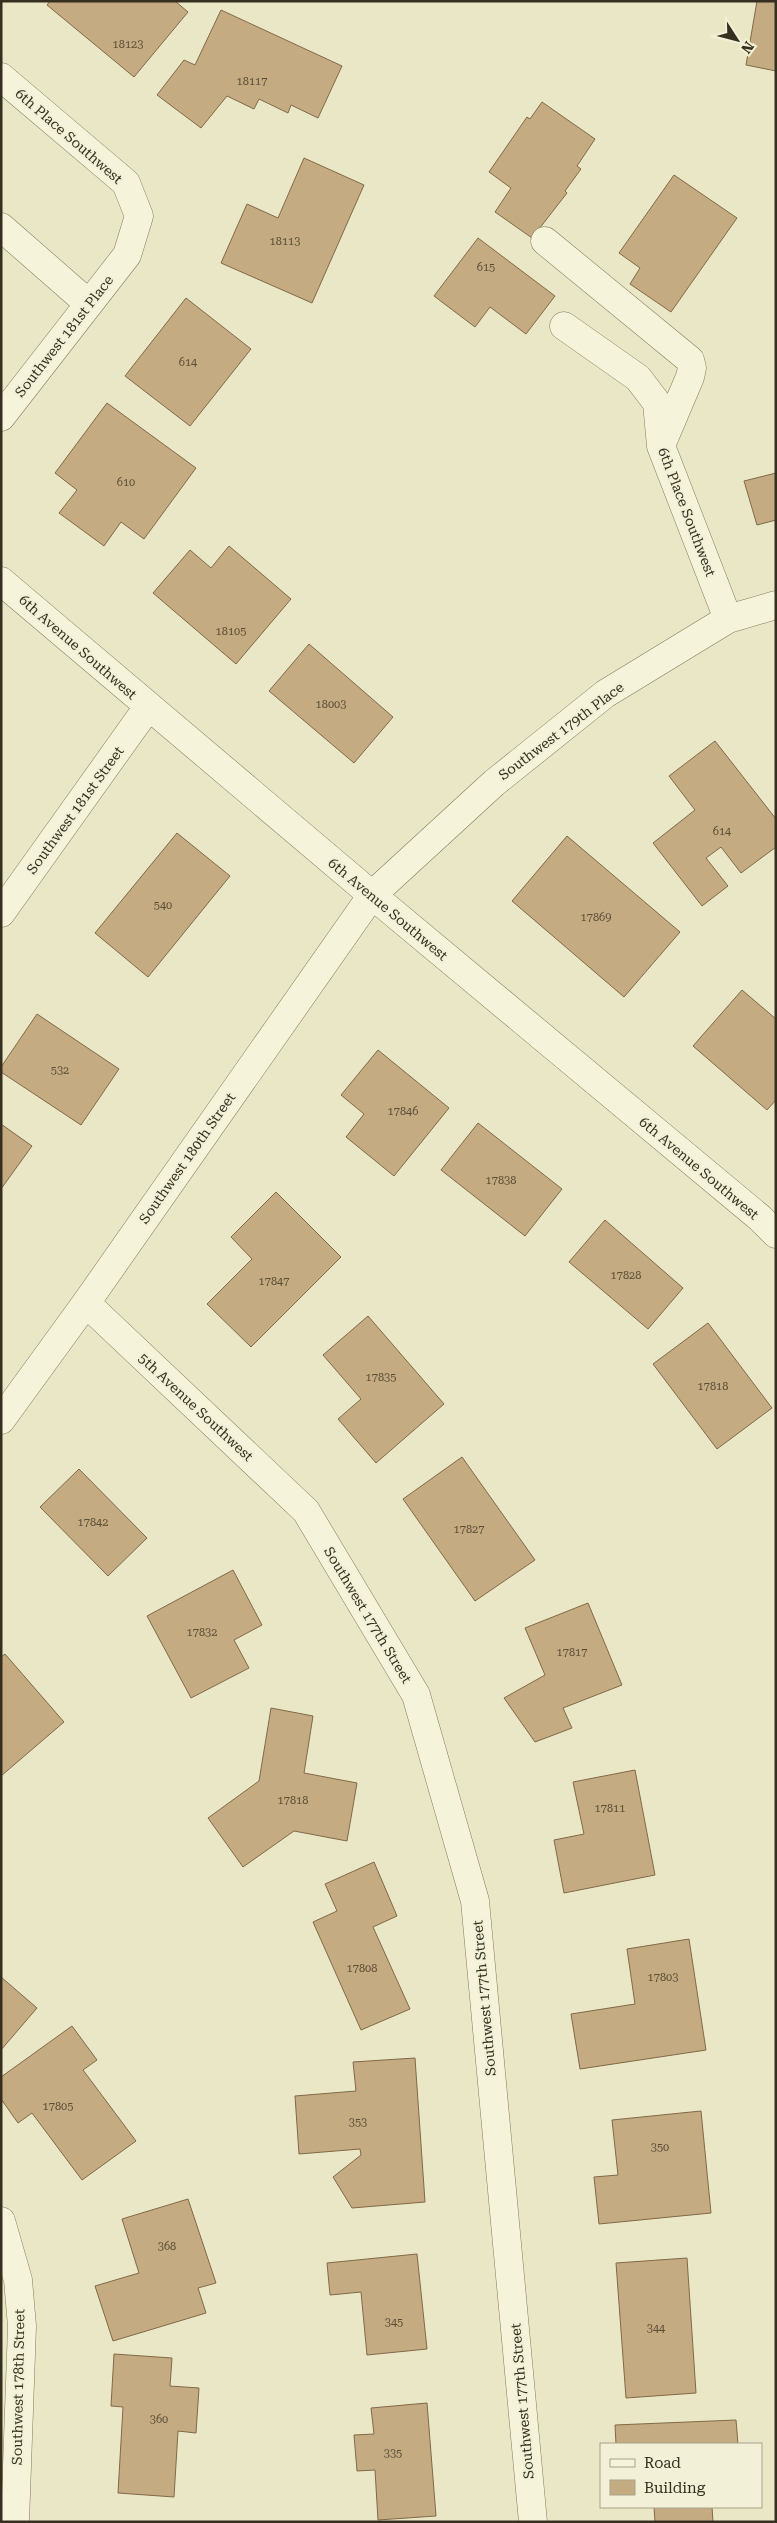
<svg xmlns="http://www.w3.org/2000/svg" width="777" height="2523" font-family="'Roboto Serif',serif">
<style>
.building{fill:#c4ab81;stroke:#806947}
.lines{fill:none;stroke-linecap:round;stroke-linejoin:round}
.minor-casing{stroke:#847a5e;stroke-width:29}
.minor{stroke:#f5f3da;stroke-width:28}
.labels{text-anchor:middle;stroke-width:4;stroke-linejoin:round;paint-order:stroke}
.number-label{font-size:11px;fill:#5a4e38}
.street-label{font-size:14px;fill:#362f20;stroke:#f2f0d6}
</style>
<rect width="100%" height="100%" fill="#eae7c7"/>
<!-- building -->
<path class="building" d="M50,1H175L188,12L134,77L47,5Z
M757,1H776V71L746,65Z
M221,10L342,66L318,118L291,105L288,113L259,99L254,109L227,96L201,128L157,95L184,60L195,65Z
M542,102L595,139L577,166L581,169L565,191L567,193L532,238L495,212L511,188L489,172L527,117L530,119Z
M304,158L364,185L312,303L221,263L247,204L278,218Z
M674,175L737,218L671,312L630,284L640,268L619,253Z
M478,238L555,296L526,334L490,307L475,327L434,296Z
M186,298L251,349L190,426L125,376Z
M107,403L196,468L144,539L121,522L104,546L59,513L77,490L55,473Z
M776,473V520L757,525L744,481Z
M229,546L291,599L236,664L153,593L190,550L211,568Z
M309,644L393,717L354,763L269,691Z
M715,741L776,819V847L741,873L721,847L706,858L728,886L702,906L653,843L695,810L669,776Z
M177,833L230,876L148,977L95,933Z
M567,836L680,932L624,997L512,901Z
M742,990L776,1019V1100L767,1110L693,1046Z
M37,1014L119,1069L81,1125L1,1072V1067Z
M378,1050L449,1108L394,1176L346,1137L364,1114L341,1095Z
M478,1123L562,1189L525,1236L441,1170Z
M1,1124L32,1146L1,1189Z
M276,1192L341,1257L251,1347L207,1304L252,1259L231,1237Z
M605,1220L683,1288L648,1329L569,1262Z
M368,1316L444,1404L376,1463L338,1419L361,1399L323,1355Z
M708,1323L772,1408L717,1449L653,1364Z
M462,1457L535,1560L475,1601L403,1499Z
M79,1469L147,1538L108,1576L40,1507Z
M233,1570L262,1625L234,1640L249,1668L191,1698L147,1616Z
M588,1603L622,1685L563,1708L572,1728L535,1742L504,1698L545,1675L525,1628Z
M5,1654L64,1722L1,1776V1657Z
M271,1708L313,1716L304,1773L357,1783L347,1841L294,1831L243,1867L208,1818L259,1781Z
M635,1770L655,1875L564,1893L554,1840L584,1834L573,1782Z
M374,1862L397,1916L373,1927L410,2009L361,2030L313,1922L337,1911L325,1884Z
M689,1939L706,2050L580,2069L571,2014L635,2004L627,1949Z
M1,1977L37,2008L1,2050Z
M72,2026L97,2060L83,2070L136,2141L82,2180L32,2113L18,2123L1,2099V2077Z
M415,2058L425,2202L352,2208L333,2177L361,2155L360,2149L299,2154L295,2096L356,2091L353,2062Z
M701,2111L711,2213L599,2224L594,2177L618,2175L612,2120Z
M188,2199L216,2283L198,2288L206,2313L113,2341L95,2286L139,2273L122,2219Z
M417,2254L427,2349L367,2355L361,2292L330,2295L327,2263Z
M687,2258L696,2393L626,2398L616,2263Z
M114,2354L172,2358L170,2386L199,2388L196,2433L178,2431L174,2497L118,2493L123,2407L111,2406Z
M427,2403L436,2516L378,2520L375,2470L357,2471L354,2435L374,2434L371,2408Z
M736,2420L738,2444H616L615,2425Z
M654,2507H712L713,2522H655Z"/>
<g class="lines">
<!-- minor casing -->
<g class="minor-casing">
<path id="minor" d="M1,77L126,183L139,216L127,255L1,417
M1,227L89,304
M545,241L690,360L692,368L690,377L662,443
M564,326L638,378L657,403L661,446L728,619
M1,581L372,895L760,1218L776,1234
M1,913L148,707
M86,1303L306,1511L416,1695L475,1901L533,2522
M1,1420L86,1303L372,895L494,783L605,694L728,619L776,605
M1,2221L18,2280L22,2326L15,2522"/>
</g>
<!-- minor -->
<use href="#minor" class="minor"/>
</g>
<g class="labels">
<!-- number labels -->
<g class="number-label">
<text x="128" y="48">18123</text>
<text x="252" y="85">18117</text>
<text x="285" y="245">18113</text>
<text x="486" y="271">615</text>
<text x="188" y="366">614</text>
<text x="126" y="486">610</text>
<text x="231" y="635">18105</text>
<text x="331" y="708">18003</text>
<text x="722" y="835">614</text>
<text x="163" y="909">540</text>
<text x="596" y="921">17869</text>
<text x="60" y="1074">532</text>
<text x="403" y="1115">17846</text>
<text x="501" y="1184">17838</text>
<text x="626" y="1279">17828</text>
<text x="274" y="1285">17847</text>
<text x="381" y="1381">17835</text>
<text x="713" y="1390">17818</text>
<text x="93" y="1526">17842</text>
<text x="469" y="1533">17827</text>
<text x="202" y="1636">17832</text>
<text x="572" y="1656">17817</text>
<text x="293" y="1804">17818</text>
<text x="610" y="1812">17811</text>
<text x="362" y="1972">17808</text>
<text x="663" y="1981">17803</text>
<text x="58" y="2110">17805</text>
<text x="358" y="2126">353</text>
<text x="660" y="2151">350</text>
<text x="167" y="2250">368</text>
<text x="394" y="2326">345</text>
<text x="656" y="2332">344</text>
<text x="159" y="2423">360</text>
<text x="393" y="2457">335</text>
</g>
<!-- street labels -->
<g class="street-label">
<text transform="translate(69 136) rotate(41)" y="5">6th Place Southwest</text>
<text transform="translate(64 336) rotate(-52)" y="5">Southwest 181st Place</text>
<text transform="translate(687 512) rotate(69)" y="5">6th Place Southwest</text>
<text transform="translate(78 647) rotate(41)" y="5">6th Avenue Southwest</text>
<text transform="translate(561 731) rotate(-37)" y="5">Southwest 179th Place</text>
<text transform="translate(75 810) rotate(-54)" y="5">Southwest 181st Street</text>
<text transform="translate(388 909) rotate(40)" y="5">6th Avenue Southwest</text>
<text transform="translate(187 1158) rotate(-55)" y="5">Southwest 180th Street</text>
<text transform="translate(699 1168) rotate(40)" y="5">6th Avenue Southwest</text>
<text transform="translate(196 1407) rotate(43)" y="5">5th Avenue Southwest</text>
<text transform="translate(368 1615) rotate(59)" y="5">Southwest 177th Street</text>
<text transform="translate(484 1998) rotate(-95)" y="5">Southwest 177th Street</text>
<text transform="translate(18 2387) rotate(-89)" y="5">Southwest 178th Street</text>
<text transform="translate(522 2401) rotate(-95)" y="5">Southwest 177th Street</text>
</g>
</g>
<!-- border -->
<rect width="777" height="2523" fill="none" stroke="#362f20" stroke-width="5"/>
<!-- legend -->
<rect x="600" y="2443" width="162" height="65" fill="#f2f0d6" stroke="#a7a38d"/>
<rect x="610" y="2459" width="25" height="8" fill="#f5f3da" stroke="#a7a38d"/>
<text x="644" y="2468" font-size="15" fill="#362f20">Road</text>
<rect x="610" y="2480" width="25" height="15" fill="#c4ab81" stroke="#a7a38d"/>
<text x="644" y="2493" font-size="15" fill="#362f20">Building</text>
<!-- north arrow -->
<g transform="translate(737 40) rotate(126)" stroke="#f2f0d6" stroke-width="4" paint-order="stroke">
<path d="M0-4L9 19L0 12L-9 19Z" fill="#362f20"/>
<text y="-8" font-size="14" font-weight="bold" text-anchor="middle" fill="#362f20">N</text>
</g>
</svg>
